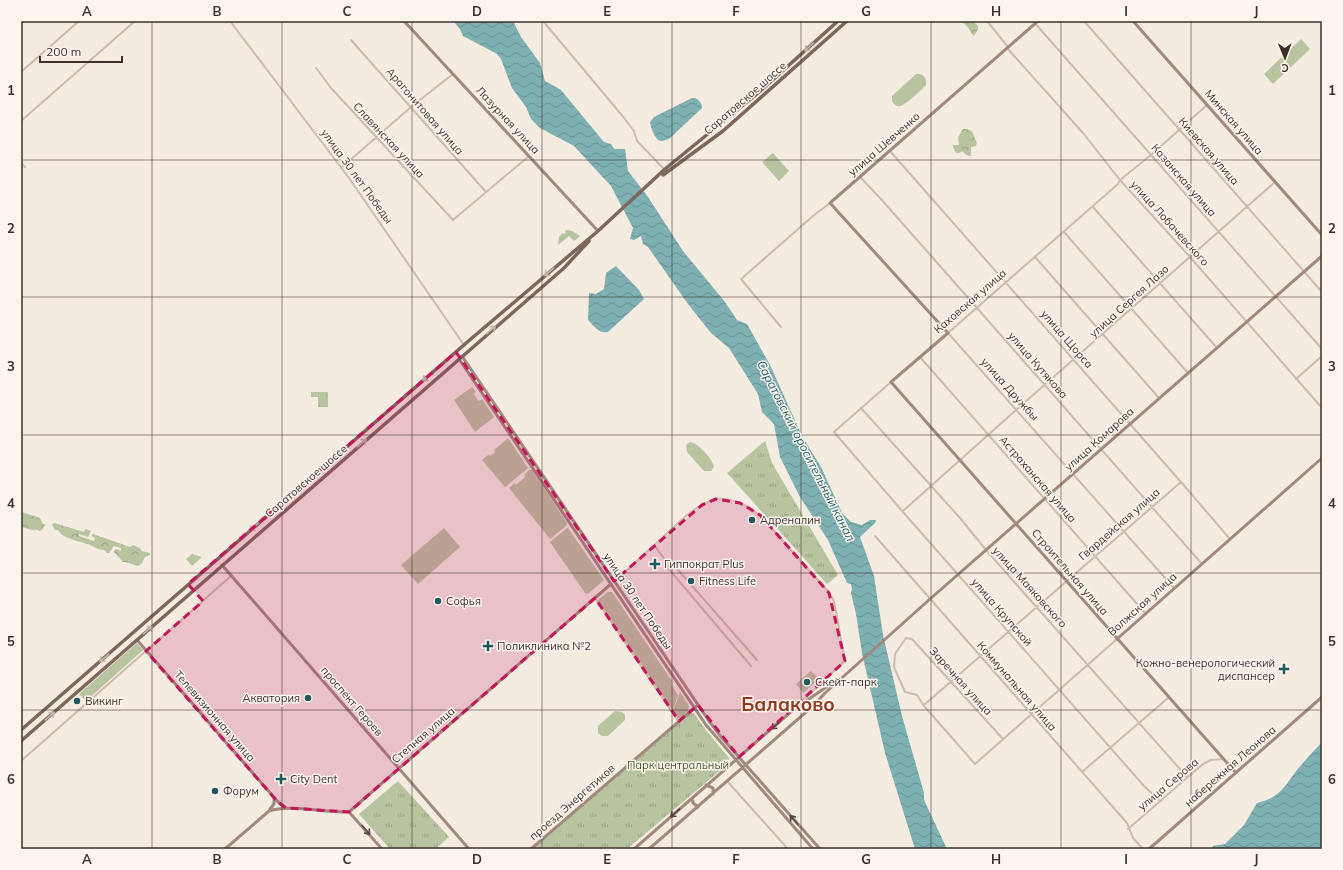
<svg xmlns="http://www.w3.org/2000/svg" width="1343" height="870" font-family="Mulish,sans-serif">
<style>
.grass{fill:#b8c4a0}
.forest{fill:url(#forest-crowns)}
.park{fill:url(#park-tufts)}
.water{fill:url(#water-waves)}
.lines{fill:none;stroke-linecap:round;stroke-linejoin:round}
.street{stroke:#cdbbac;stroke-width:2}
.secondary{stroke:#a18a7d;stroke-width:3}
.primary{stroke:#7d675c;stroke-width:3.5}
.oneway{stroke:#c2b5ac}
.oneway2{stroke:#544640}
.marked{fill:#c2185b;fill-opacity:0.2;stroke:#c2185b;stroke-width:3;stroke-dasharray:8 5;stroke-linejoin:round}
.grid{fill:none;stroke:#3b302b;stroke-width:1;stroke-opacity:0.55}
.poi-dot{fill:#1f5a5e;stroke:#fbf5ee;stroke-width:1.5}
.labels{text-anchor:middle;stroke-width:3;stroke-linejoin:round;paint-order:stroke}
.street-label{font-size:11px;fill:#3b302b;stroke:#fbf5ee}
.poi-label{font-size:11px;fill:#3b302b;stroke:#fbf5ee;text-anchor:start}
.park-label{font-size:11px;fill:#4a5a2e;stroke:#fbf5ee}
.water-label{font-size:12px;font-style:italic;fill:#1f5a5e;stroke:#fbf5ee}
.town-label{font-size:19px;font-weight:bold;fill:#8c3b22;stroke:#fbf5ee}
.neatline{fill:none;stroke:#3b302b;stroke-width:1.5}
.grid-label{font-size:13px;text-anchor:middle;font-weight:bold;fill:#3b302b}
</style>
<defs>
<pattern id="forest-crowns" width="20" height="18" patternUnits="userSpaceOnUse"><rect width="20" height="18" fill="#b8c4a0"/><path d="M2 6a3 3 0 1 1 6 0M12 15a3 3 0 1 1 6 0" fill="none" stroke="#97a083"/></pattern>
<pattern id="park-tufts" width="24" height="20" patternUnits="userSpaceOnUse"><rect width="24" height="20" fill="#b8c4a0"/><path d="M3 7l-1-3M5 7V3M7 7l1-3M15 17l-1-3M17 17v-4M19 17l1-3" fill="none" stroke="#97a083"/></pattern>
<pattern id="water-waves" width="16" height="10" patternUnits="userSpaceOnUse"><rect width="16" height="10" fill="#7fb0b2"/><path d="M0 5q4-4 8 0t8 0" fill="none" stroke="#699091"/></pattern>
</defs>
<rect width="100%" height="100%" fill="#f4ebe1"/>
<!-- grass -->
<path class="grass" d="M1301,39L1310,49L1273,84L1264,74Z
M916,74C923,73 927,78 926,85C922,89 906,105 900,106C896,107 894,104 892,101V96Z
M773,153L789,171L779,181L762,162Z
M567,230L572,231L580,236L574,241L569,236L558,245L559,237L563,233L564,234L566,233L565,231Z
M472,387L476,392L474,394L478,401L482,399L494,417L475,432L454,400Z
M508,438L528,468L505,487L482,460L489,454L490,456L495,452L494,450Z
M690,442C697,442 713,459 714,467L711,471H704L687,452L686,445Z
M529,470H532L567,523L566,526L550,539L509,488L515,483L516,485L525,477L524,475Z
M444,528L460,547L418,584L401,565Z
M567,528H568L604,580L589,593L586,594L585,593L550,542Z
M608,592H612L672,681L671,684L678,695L673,711L598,600Z
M137,643L143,650L86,701L79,694Z
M811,671L819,679L803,693L796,684Z
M680,692L689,706L688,711L680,718H678L673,712Z
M615,711L622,712L625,715V720L608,736H602L598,733V726Z"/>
<!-- forest -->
<path class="forest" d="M961,21H973L978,26V29L974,36L971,33L968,27Z
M963,129C974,128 973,135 977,143L976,146L971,147V156L966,155L962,151L960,153H956L953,147V145H959L958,137Z
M21,512L40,518L43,524H45L43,529L40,531L34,529L36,531L21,527Z
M54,523L84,532L85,529L91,531L88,537L79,534V536L94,541L95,538L92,536L93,534L130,547L133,545L140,548L142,551L150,553V555L145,557L142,563L138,566C133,565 129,562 123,562L114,552V550L117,549L121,551V548L114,546L109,553H107L104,550C98,550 93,546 88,544C79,541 63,539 58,530H55L52,525Z
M192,554L202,557L192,566L186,559Z"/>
<!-- park -->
<path class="park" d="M311,392H328V407H318V397H311Z
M765,441L772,463L838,575L827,584L727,473Z
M690,713H694L705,729L729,758V763L627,849H533Z
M398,781L449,837L435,849H390L359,814Z"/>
<!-- water -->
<path class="water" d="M453,21H513L521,37L540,63L545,81L561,90L604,142L611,144L614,149H625L628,171L648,197L683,251L725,302L737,320L747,324L770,365L802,436L821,467L842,513L851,522L862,525L870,520H876L875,523L860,537L874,576L883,635L902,716L924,793V800L947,849H915L885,753L862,653L856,614L851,593L852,589L851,584L847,583L828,540L800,497L780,457L774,424L762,412L758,394L729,348L711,333L688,304L648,247L643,244L641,236L634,240L630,239L633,228L611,186L574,146L540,128L531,119L526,107L512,88L501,59L497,54L463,36L460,29Z
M692,98H695C699,100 702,103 702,108L669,139C668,139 663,141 662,141C655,141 651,128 650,122L654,117Z
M616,266L639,290L644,299L608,332C599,334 594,326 588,320L589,293L596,294L604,289L606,273Z
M1322,742V849H1211L1213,846L1225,844L1244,825L1257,803C1281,797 1283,788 1297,770C1305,760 1314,751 1322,742Z"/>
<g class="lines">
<!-- street -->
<path class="street" d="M230,21L349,178L464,345
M543,21L620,113L634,131L637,141L664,169
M987,21L1008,47
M1033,21L1322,349
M1084,21L1322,292
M21,24L25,21
M351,40L486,192
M1007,48L1083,133L1120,180L1190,257L1322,408
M316,68L331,88L453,220L529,156
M21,72L79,21
M21,121L135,21
M890,151L1181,482L1230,539
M21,163L25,167
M341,168L411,107L453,74
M860,177L881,199L977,308L1202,564
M1093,207L1217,348
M1064,232L1188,373
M1035,257L1159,398
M781,327L741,279L813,216L830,203
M920,357L1145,613
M1296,379L1322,356
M891,382L834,432L903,512L1144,786L1160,801
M861,408L960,518L986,550L1187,777
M903,511L1016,410L1275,182
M875,536L1127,823L1133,838L1143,849
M654,545L666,561L672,563L757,660
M666,561L668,568L751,666
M615,581L688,514C696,509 706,501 716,499C732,497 748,506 760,515L828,591L834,601L845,661L800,703
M1174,588L948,333L1118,184L1120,180L1151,155L1207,105
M595,598L678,721
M924,705L1181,482
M1003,739L912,639L906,638L895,654L894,667L905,692L917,695L924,706L975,764L1117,639
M21,761L231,576
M1082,772L1168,698
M727,781L788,849
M1128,829L1203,764L1211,760L1223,759"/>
<!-- secondary -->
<path class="secondary" d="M404,21L598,231
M1038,21L830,203L948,333L891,382L1236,773
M1133,21L1322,235
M462,356L709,721L722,738L820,849
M459,359L706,725L813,849
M222,565L469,849
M1117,639L1322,458
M137,640L277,801L285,808
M706,785L713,788V794
M692,798L693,803L698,807
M270,809L274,804V798
M349,812L382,849
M225,849L269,811C291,804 325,813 349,812L611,584
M531,849L698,705
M634,849L793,710L838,679
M649,849L813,706L825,693L930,599L1322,256
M1149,849L1322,697"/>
<!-- primary -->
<path class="primary" d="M663,175L723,131L847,21
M21,730L472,338L598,231L665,169L758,93L838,21
M21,741L564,268L589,241"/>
</g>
<!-- one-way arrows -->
<defs><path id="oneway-shaft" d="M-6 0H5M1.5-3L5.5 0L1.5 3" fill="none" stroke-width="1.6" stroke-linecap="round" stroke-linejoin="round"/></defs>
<g class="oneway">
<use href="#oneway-shaft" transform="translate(809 47) rotate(138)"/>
<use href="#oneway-shaft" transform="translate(549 272) rotate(139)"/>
<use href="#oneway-shaft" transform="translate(491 330) rotate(-41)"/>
<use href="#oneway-shaft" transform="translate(427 377) rotate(139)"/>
<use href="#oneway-shaft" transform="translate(362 443) rotate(-42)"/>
<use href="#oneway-shaft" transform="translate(254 527) rotate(139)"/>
<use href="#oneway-shaft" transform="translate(148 630) rotate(-41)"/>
<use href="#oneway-shaft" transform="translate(104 658) rotate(139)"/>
<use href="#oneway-shaft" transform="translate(50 716) rotate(-41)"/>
</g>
<g class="oneway2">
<use href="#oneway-shaft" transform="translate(776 725) rotate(139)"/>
<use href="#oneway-shaft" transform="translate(675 813) rotate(139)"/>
<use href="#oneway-shaft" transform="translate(794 820) rotate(-131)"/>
<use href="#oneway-shaft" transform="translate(366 830) rotate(49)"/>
</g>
<!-- marked area -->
<path class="marked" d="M456,352L614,581L702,505L716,499L740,503L760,515L829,593L845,661L739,757L698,705L679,721L595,598L349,812L286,808L277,801L146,651L203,601L188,584Z"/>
<!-- grid -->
<path class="grid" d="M152,21V849M282,21V849M412,21V849M542,21V849M672,21V849M801,21V849M931,21V849M1061,21V849M1191,21V849M21,160H1322M21,297H1322M21,435H1322M21,573H1322M21,710H1322"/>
<!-- markers -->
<g class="poi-dot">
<circle cx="752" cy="520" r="4"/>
<path d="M653 558h4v4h4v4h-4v4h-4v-4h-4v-4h4z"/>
<circle cx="691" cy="581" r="4"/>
<circle cx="438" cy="601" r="4"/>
<path d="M486 640h4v4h4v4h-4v4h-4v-4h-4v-4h4z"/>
<path d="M1282 663h4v4h4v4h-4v4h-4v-4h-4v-4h4z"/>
<circle cx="807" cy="682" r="4"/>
<circle cx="308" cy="698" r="4"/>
<circle cx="77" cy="701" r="4"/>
<path d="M279 773h4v4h4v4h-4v4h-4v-4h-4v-4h4z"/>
<circle cx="215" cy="791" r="4"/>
</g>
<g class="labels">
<!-- street labels -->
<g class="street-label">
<text transform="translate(745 98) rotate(-41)" y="4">Саратовское шоссе</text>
<text transform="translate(425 111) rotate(49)" y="4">Арагонитовая улица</text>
<text transform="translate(508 120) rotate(47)" y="4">Лазурная улица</text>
<text transform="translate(1234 122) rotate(49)" y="4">Минская улица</text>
<text transform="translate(389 140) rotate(47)" y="4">Славянская улица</text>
<text transform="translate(884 144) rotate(-41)" y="4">улица Шевченко</text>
<text transform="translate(1209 151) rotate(49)" y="4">Киевская улица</text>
<text transform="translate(357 176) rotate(54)" y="4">улица 30 лет Победы</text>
<text transform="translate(1184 180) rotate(49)" y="4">Казанская улица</text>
<text transform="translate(1170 223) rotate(48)" y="4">улица Лобачевского</text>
<text transform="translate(970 301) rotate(-41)" y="4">Каховская улица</text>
<text transform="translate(1129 301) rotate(-42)" y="4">улица Сергея Лазо</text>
<text transform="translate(1067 339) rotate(49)" y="4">улица Щорса</text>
<text transform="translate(1038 365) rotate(49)" y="4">улица Кутякова</text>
<text transform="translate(1010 389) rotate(48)" y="4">улица Дружбы</text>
<text transform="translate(1099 439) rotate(-42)" y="4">улица Комарова</text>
<text transform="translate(1038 479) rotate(49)" y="4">Астраханская улица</text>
<text transform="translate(306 481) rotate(-41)" y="4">Саратовское шоссе</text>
<text transform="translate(1119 524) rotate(-41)" y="4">Гвардейская улица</text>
<text transform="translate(1070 572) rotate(49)" y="4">Строительная улица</text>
<text transform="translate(1030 587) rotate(48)" y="4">улица Маяковского</text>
<text transform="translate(638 601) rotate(56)" y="4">улица 30 лет Победы</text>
<text transform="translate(1142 604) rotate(-42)" y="4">Волжская улица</text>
<text transform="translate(1002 612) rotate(49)" y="4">улица Крупской</text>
<text transform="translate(961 681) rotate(48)" y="4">Заречная улица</text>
<text transform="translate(1017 686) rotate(49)" y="4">Коммунальная улица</text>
<text transform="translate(352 701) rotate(49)" y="4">проспект Героев</text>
<text transform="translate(215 716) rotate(49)" y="4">Телевизионная улица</text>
<text transform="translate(423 735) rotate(-41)" y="4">Степная улица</text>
<text transform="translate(1230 766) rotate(-41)" y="4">набережная Леонова</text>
<text transform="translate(1168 784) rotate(-40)" y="4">улица Серова</text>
<text transform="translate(572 802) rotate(-41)" y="4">проезд Энергетиков</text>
</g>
<!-- poi labels -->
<g class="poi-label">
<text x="760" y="524">Адреналин</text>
<text x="664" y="568">Гиппократ Plus</text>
<text x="699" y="585">Fitness Life</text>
<text x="446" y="605">Софья</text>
<text x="497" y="650">Поликлиника №2</text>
<text x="1275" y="667" text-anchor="end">Кожно-венерологический<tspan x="1275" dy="13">диспансер</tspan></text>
<text x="815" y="686">Скейт-парк</text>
<text x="300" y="702" text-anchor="end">Акватория</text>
<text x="85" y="705">Викинг</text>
<text x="290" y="783">City Dent</text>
<text x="223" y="795">Форум</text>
</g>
<!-- park labels -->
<g class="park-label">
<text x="678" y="769">Парк центральный</text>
</g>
<!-- water labels -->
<g class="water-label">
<text transform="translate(806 451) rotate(63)" y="4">Саратовский оросительный канал</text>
</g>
<!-- town labels -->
<g class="town-label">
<text x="788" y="711">Балаково</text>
</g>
</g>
<!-- border -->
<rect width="1343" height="870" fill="none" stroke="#fbf5ee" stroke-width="44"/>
<!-- north arrow -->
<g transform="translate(1285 58) rotate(179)" stroke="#fbf5ee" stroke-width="3" paint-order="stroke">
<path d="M0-3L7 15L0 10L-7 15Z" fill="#3b302b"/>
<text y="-6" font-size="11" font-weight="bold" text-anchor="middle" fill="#3b302b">С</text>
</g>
<!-- scale -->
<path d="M40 56v6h82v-6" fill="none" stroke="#3b302b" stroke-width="2"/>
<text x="46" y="56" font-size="12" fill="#3b302b" stroke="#fbf5ee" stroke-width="3" paint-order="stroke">200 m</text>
<rect x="22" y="22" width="1299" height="826" class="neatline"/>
<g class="grid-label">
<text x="87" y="16">A</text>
<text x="217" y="16">B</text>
<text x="347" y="16">C</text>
<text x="477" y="16">D</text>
<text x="607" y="16">E</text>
<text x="736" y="16">F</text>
<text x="866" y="16">G</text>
<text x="996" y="16">H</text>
<text x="1126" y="16">I</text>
<text x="1256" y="16">J</text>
<text x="11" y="95">1</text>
<text x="1332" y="95">1</text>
<text x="11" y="233">2</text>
<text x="1332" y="233">2</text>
<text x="11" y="371">3</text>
<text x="1332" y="371">3</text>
<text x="11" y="508">4</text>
<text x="1332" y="508">4</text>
<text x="11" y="646">5</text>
<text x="1332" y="646">5</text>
<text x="11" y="784">6</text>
<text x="1332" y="784">6</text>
<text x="87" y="864">A</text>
<text x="217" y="864">B</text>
<text x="347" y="864">C</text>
<text x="477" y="864">D</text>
<text x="607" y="864">E</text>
<text x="736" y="864">F</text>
<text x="866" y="864">G</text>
<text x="996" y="864">H</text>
<text x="1126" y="864">I</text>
<text x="1256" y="864">J</text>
</g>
</svg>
